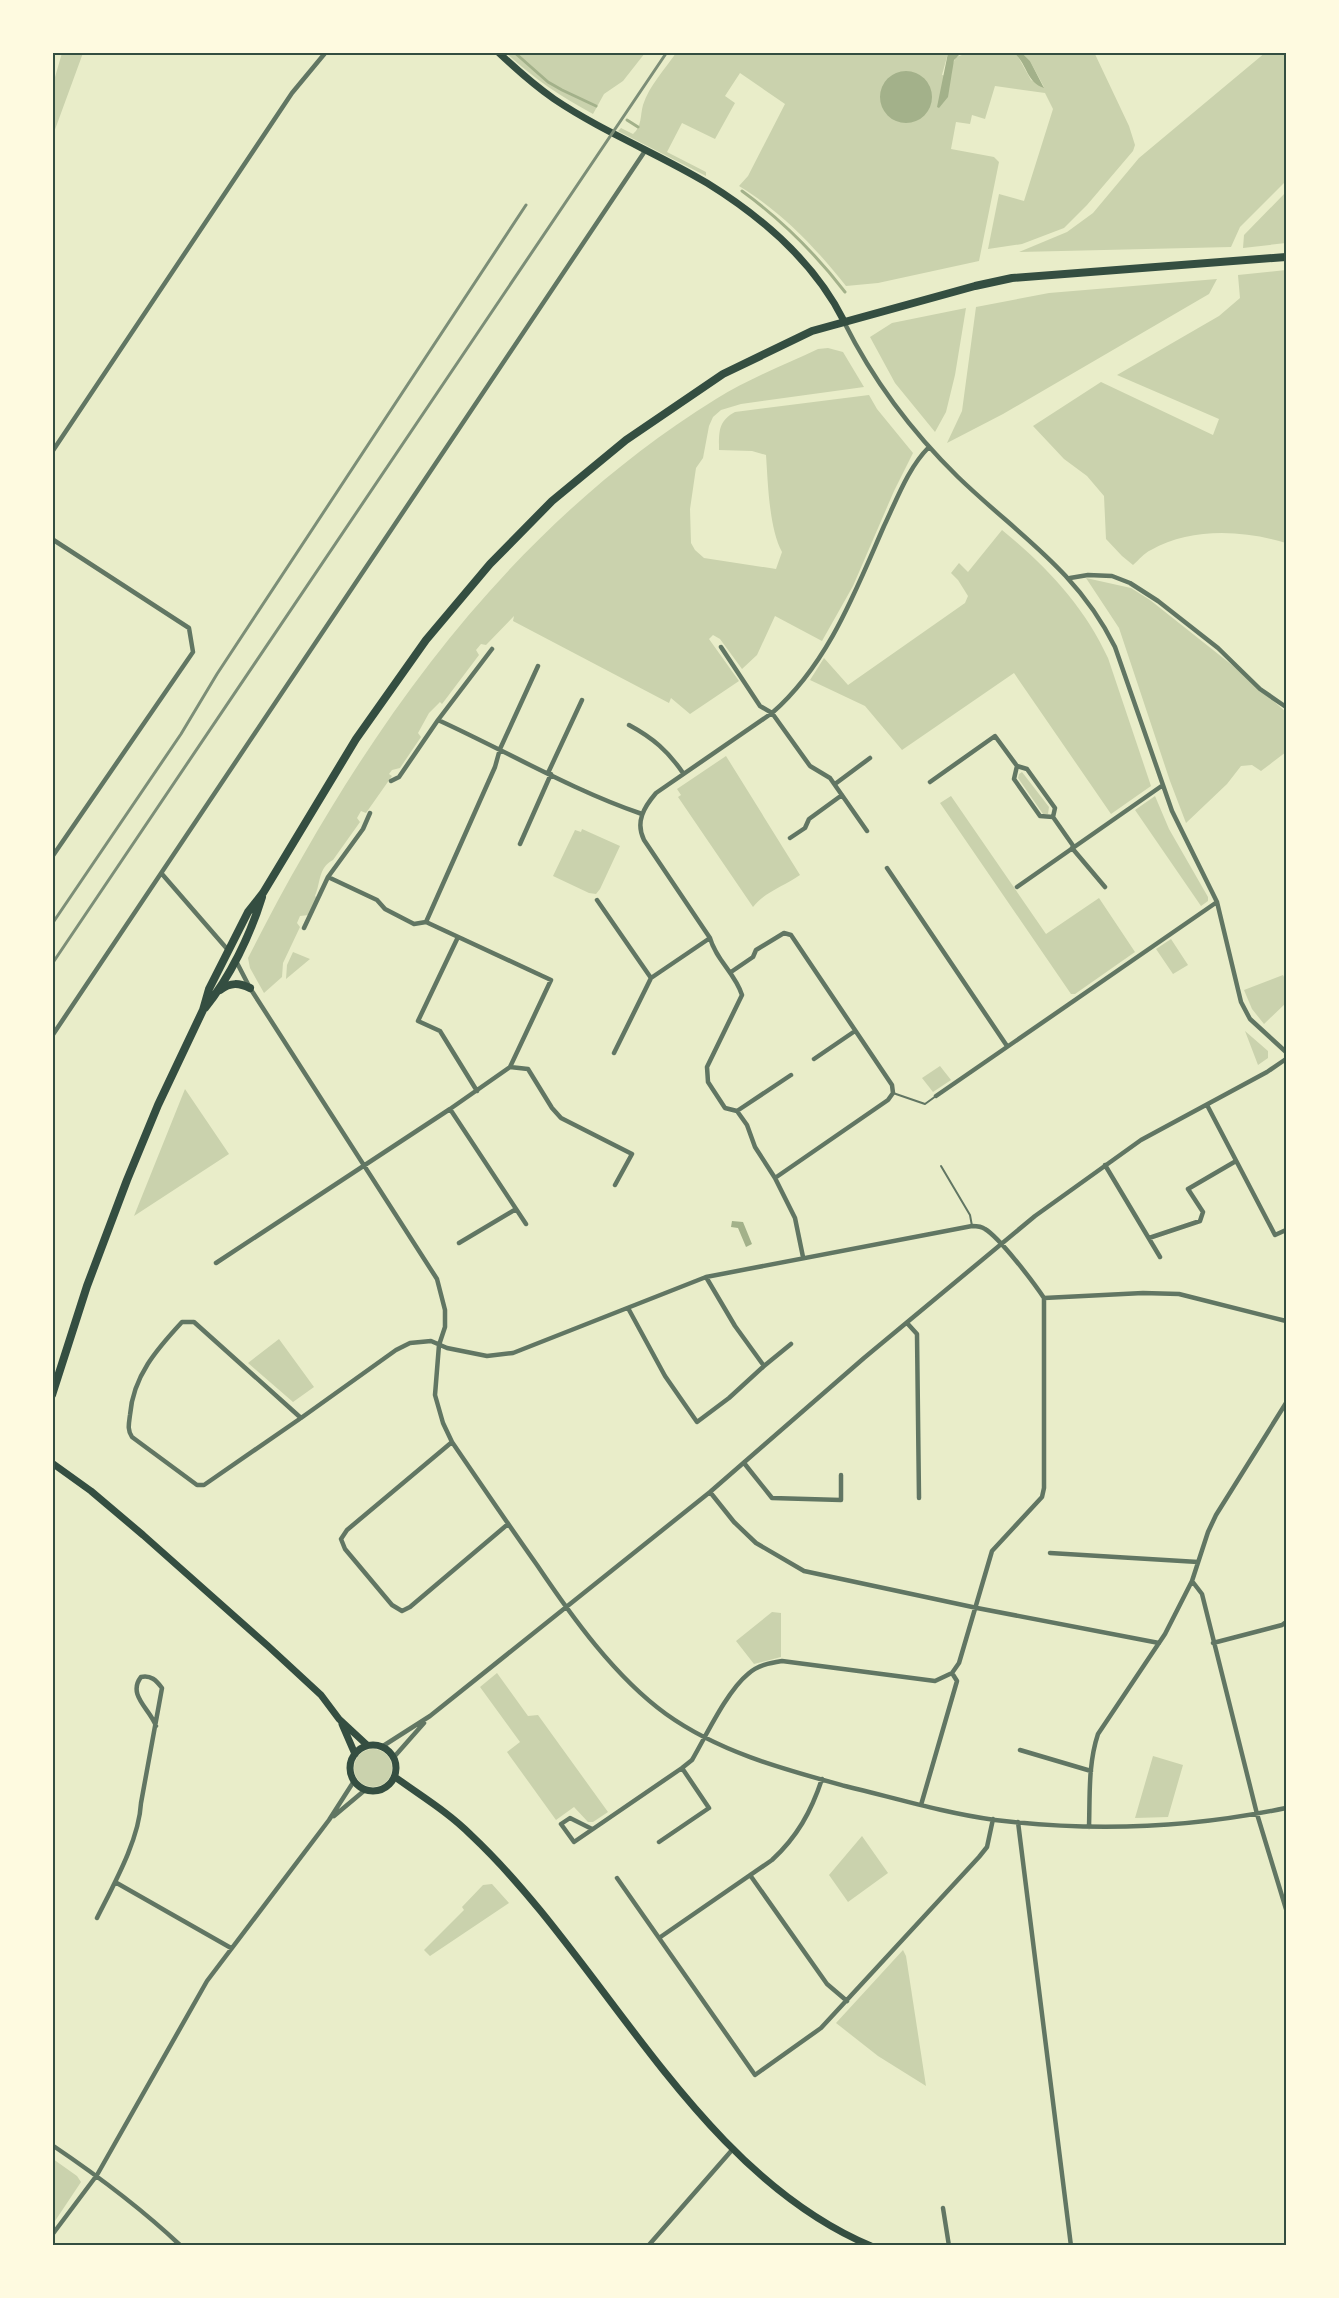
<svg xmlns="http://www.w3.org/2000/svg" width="1339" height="2298" font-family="Jost,sans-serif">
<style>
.green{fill:#cad2ad}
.water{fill:#a3b18a}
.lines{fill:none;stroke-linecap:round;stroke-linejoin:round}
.stream{stroke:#a3b18a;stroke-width:3}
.service{stroke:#617663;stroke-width:2}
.minor{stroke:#617663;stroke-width:4.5}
.secondary{stroke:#344e41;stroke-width:7}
.primary{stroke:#344e41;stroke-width:8}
.rail{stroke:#7c8e77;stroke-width:3}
.neatline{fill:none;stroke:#344e41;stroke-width:2}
</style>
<rect width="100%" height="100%" fill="#e9edc9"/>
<!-- green -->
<path class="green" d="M971,52L1016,53L1031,80L1044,87L1030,61L1022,53L1094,52L1129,126L1135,145L1133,151L1087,205L1064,228L1022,244L988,249L999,194L1024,201L1053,109L1045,93L995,86L985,119L972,115L970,124L956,122L951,149L994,157L999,162L979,261L878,283L846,286C815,247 782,212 739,186L748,176L785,104L740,73L725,96L735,103L715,139L682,123L667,152L706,172V176L618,131L621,128L633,134C642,126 640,116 643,105C649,86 665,69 676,53H948L942,75L951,77L952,65L956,57Z
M1266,52L1286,53V181L1240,227L1231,247L1019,252L1067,232L1093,213L1139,158Z
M62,53H83L53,135V84Z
M506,53H645L623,81L604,94L593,114C561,97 533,78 506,53Z
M1286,192V243L1243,248L1244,235Z
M1286,270V543C1244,530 1191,527 1151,550C1144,553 1139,560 1133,565L1122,556L1106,539L1104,496L1087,476L1064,459L1033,426L1101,382L1213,435L1219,419L1117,375L1219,316L1240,298L1238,275Z
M1217,279L1209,294L1003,414L947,443L962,411L976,307L1049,293Z
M966,308L955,375L946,412L935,432L895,383L870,337L892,323Z
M828,348L843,352L864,387L741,404L721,410L713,417L709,426L703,458L696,468L690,509L691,543L695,550L704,558L776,569L782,552C769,528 768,483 766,455L752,451L719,450C719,432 718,421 735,412L869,395L877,409L913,453L894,491L853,586L822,641L775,616L757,655L742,669L720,639L713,635L709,639L739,681L690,714L671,698L669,703L513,621L514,616L486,645L481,644L476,650L479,655L442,704L440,702L429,713L418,733L421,737L400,768L392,770L389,774L392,776L366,813L361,811L357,818L360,822L333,860C318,868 321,882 315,896L317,898L309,915L300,916L297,923L300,927L283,963L282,977L264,993L250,968L248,958C266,923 284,888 304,854C408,672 536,511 716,399C748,379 784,365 818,349Z
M1002,530C1046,566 1084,606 1108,658L1151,786L1111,814L1014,673L902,750L865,706L810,680L824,658L848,685L965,603L968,596L958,580L951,573L959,563L968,572Z
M1086,578L1131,588L1150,600L1237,669L1286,712V752L1261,771L1252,765L1241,766L1227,784L1186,823L1170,781L1119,628Z
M726,756L800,875C783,887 766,891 753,907L678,797L681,795L677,789Z
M1022,772L1049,807L1048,814H1043L1018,778L1019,774Z
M951,796L1046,934L1099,898L1135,952L1075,994H1071L940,803Z
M1155,796L1169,829L1208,897V901L1201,906L1135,810Z
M582,829L620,846L600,889L596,894L589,893L553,876L575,830L581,832Z
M1171,939L1188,965L1173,974L1156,949Z
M293,952L310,959L286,979L287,965Z
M1283,975L1286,981V1003L1264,1024L1252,1009L1244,990Z
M1245,1031L1268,1051V1058L1258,1065Z
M940,1066L951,1080L933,1092L922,1078Z
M185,1089L229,1154L134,1216Z
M279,1339L314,1387L293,1402L248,1363Z
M772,1612L781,1613V1657L754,1664L736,1641Z
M497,1673L528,1716L538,1715L608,1812L593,1822H588L574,1807L556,1820L507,1752L520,1742L480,1687Z
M354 1768a19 19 0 1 1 38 0a19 19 0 1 1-38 0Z
M1153,1756L1183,1765L1168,1817L1135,1818Z
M862,1836L888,1873L848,1902L829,1875Z
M492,1884L509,1903L430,1956L424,1950L464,1910L462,1907L483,1885Z
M903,1950L906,1956L926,2086L878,2056L836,2023Z
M53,2159L77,2176L81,2182L53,2224Z"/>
<!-- water -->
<path class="water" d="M948,53H971L959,55L954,60L948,97L939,108L937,107Z
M1014,53H1022L1030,61L1044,88C1026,82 1027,63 1014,53Z
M880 97a26 26 0 1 1 52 0a26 26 0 1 1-52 0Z
M732,1221L743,1222L752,1244L746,1247L738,1228L731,1227Z"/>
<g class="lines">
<!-- stream -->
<path class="stream" d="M514,52L548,82L562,90L596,106
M627,120L638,127
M742,191C782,220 815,253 845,292"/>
<!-- service -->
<path class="service" d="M893,1093L925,1104L936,1096
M941,1166L970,1215L972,1226"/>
<!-- minor -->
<path class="minor" d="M844,322C873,380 912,432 958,477C1017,534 1077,570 1115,647L1172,811L1217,902L1241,1002L1250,1019L1286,1052
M52,452L292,93L326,52
M52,539L189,628L193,652L52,857
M1070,578L1088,575L1112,576L1130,583L1158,601L1218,648L1260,689L1286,707
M721,647L760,706L772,713L810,766L830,778L867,831
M438,720L492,649
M629,725C653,738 668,751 683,773
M548,773L582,700
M391,781L399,777L438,720C506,751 572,790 642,814
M930,782L995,736L1017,766
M835,784L870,758
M1053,817L1040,816L1014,779L1017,766L1027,769L1055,808L1053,817L1074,847
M790,838L805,828L809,819L842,795
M520,844L551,774
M1072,848L1105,887
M887,868L1007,1046
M162,874L228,950
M1017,887L1163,785
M597,900L651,978L710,938
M426,922L495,767L500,749L538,666
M304,928L328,877L363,829L370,813
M458,937L418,1021L440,1031L477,1091
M236,961L250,988L437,1279L445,1310V1327L439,1345L435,1395L443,1423L452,1442C480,1483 508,1524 537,1565C572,1617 615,1677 666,1714C719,1752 783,1769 845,1786C895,1798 944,1813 995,1820C1092,1832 1191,1828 1286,1808
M731,972L753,957L756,950L784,933L791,935L892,1085L893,1093L888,1100L775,1178
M52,1036L645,151
M614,1053L651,978
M814,1059L855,1031
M510,1067L528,1069L552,1108L561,1118L632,1154L615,1185
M936,1096L1217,902
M1207,1105L1275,1235L1286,1230
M450,1109L526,1224
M737,1111L791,1075
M1105,1165L1160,1257
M1149,1238L1200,1221L1203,1212L1188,1189L1236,1161
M459,1243L516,1209
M803,1257L795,1218L775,1178L755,1147L747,1125L737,1111L725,1108L708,1082L707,1067L742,995C735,973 716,960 710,938L644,840C635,822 644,807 656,793L772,713C828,664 855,592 884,526C897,499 908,468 929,447
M216,1263L450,1109L510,1067L551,980L426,922L414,924L385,909L377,900L328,877
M1044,1298L1143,1293L1179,1294L1286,1321
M628,1308L665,1376L697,1422L729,1398L764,1366L735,1326L706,1277
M182,1322H194L301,1418L204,1485H197L132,1437C127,1430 129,1423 130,1415C133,1376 157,1349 182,1322Z
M907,1323L917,1334L919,1498
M764,1366L791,1344
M301,1418L396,1350L410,1343L431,1341L447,1348L487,1356L513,1353L706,1277L972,1226C977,1226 981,1226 985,1229C1000,1238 1034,1283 1044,1298V1488L1042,1497L992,1551L959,1663L952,1673L935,1681L782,1661C770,1663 758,1665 748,1674C727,1691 706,1736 692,1760L682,1768L574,1842L561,1824L570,1818L592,1829
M452,1442L347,1530L341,1539L345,1549L392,1605L402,1611L410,1607L508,1524
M744,1463L772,1498L841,1500V1475
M710,1492L734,1522L756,1543L804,1571L977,1608L1159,1643
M1050,1553L1198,1562
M1192,1581L1202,1594L1257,1814L1286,1909
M1213,1643L1282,1625L1286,1622
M383,1746L430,1716L710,1492L864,1358L1035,1216L1141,1140L1267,1072L1286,1059
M1020,1750L1091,1771
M394,1757L424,1723
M921,1805L957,1681L952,1673
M334,1816L365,1790
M1018,1822L1071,2246
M1089,1827C1090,1796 1088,1764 1098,1734L1165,1634L1192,1581L1208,1532L1216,1515L1286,1403
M659,1842L709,1808L682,1768
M750,1875L827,1984L847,2001
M617,1878L755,2075L821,2028L979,1857L987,1847L993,1819
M115,1882L231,1948
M97,1918C114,1884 139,1840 141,1803L162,1688C156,1680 151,1675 141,1677C127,1695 150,1709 156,1726
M659,1938L772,1860C797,1837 811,1812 822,1779
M52,2145C98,2176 141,2208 181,2246
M943,2208L949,2246
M52,2235L97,2175L207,1981L329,1820L354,1781
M648,2246L732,2150"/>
<!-- secondary -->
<path class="secondary" d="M498,52C516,69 534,85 554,99C603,132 657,153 707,183C762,217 815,263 844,321
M52,1463L91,1491L143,1535L268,1646L321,1695L339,1719L367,1745
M342,1724L355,1754
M350 1768a23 23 0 1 1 46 0a23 23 0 1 1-46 0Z
M395,1777C421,1796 448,1812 471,1835C605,1961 695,2172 871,2246"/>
<!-- primary -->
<path class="primary" d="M220,990C231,982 239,983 250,988
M205,1008C230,977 250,936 262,897
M52,1395L87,1286L127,1180L158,1105L203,1010L209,989L248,912L263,893L356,739L426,640L490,564L552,501L626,440L723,374L812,331L975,286L1012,278L1286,257"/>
<!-- rail -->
<path class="rail" d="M52,924L181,734L217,674L526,205
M52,964L667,52"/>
</g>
<!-- border -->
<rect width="1339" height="2298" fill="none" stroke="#fefae0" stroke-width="108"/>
<rect x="54" y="54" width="1231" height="2190" class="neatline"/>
</svg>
